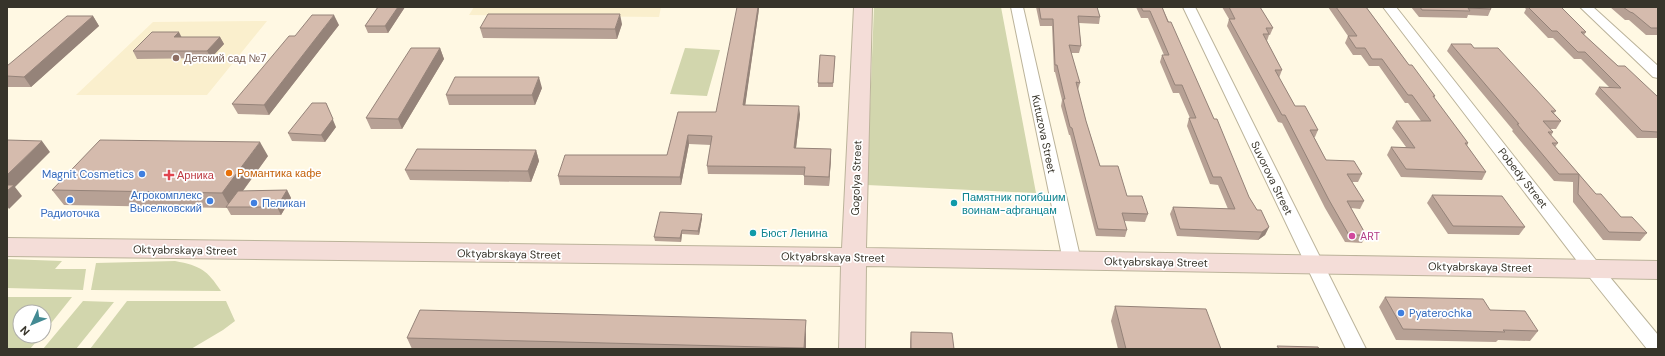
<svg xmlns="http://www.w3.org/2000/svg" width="1665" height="356" font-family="'DM Sans',sans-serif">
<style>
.built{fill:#faefcd}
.green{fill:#d2d6ad}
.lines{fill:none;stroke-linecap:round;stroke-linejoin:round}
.street-casing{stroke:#bbb39a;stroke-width:2}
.secondary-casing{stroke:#bbb39a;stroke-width:2}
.street{fill:#fff;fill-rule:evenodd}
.secondary{fill:#f4ddd8;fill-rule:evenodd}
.wall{fill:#b7a195}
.shaded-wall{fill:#958379}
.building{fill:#d5bbad;stroke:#958379}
.education-dot{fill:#8d6e63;stroke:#fff;stroke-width:1.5}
.food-dot{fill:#e8710a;stroke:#fff;stroke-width:1.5}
.shop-dot{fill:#3f7fe0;stroke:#fff;stroke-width:1.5}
.health-dot{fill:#e0444e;stroke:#fff;stroke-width:1.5}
.culture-dot{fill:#0f9aa8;stroke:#fff;stroke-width:1.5}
.hotel-dot{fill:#d1479c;stroke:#fff;stroke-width:1.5}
.labels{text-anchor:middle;stroke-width:3.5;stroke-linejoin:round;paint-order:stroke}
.education-label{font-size:11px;fill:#785e54;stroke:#fff;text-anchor:start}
.street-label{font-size:11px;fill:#37342a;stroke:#fff}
.food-label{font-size:11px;fill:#c56008;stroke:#fff;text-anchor:start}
.shop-label{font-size:11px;fill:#366cbe;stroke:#fff;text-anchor:end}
.health-label{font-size:11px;fill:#be3a42;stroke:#fff;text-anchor:start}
.culture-label{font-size:11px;fill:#0d838f;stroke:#fff;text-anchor:start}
.hotel-label{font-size:11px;fill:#b23c85;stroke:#fff;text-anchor:start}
</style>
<rect width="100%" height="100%" fill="#fff8e3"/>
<!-- built -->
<path class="built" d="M474,7H661L659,17L469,15Z
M267,21L207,95H76L153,22Z"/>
<!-- green -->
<path class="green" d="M874,7H1001L1036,193L867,185Z
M685,48L720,50L707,96L670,94Z
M7,259L62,261L55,269H86L83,290L7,288Z
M175,261C201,266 207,270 221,291L91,290L96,263Z
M7,297H72L44,332V312H20V336H41L30,349H7Z
M83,301L114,302L76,349H43Z
M127,301H226L235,321L223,330L191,349H90Z"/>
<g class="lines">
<!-- street casing -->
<g class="street-casing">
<path id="street" d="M1011,7H1023L1081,261L1078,266L1072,267L1066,266L1063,261Z
M1183,7H1195L1366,349H1346Z
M1383,7H1396L1599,264L1658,335V349H1647L1587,274Z
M1580,7H1593L1658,66V78L1653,77Z"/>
</g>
<!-- secondary casing -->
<g class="secondary-casing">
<path id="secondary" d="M854,7H872L866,248L1658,261V279L866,266L865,349H839L841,266L7,256V238L842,248Z"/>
</g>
<!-- street -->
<use href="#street" class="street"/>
<!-- secondary -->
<use href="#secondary" class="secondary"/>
</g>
<!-- wall -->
<path class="wall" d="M378,7H405L388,33H368L365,26Z
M1036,7H1097L1100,17L1099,24L1079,23L1081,46L1079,53H1071L1080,83L1078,90L1086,121L1100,166L1127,196L1148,214L1145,222L1124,221L1127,230L1125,237L1096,236L1070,135H1069L1061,106L1062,100L1055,72H1054L1052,26H1040Z
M1136,7H1162L1214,119L1249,197L1257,210L1269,227L1265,235L1258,240L1177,236L1170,214L1173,207L1228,209L1218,185L1210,184L1187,126L1189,118H1190L1179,93H1173L1160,62L1162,55H1164L1155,34L1148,18H1141Z
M1222,7H1260L1273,28L1270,35H1269L1267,41L1282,70L1279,78L1295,106L1318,130L1315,137H1314L1326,160L1362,174L1358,182H1352L1364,201L1360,209L1351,208L1366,235L1362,243L1345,242L1325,208L1282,123L1278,122L1227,26L1229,19Z
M1328,7H1366L1409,65L1435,96L1434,98L1468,143L1467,146L1486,172L1482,180L1401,177L1387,155L1391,147H1406L1392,128L1396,121H1421L1408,103H1405L1379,66H1369L1361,55H1353L1345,43L1348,36Z
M1411,7H1490L1491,9L1488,16L1468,15L1467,18L1419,17Z
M1524,7H1561L1586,32L1584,35L1618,66L1658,97V138H1637L1595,94L1599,87H1609L1581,59H1574L1553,38H1548L1524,13L1526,9Z
M1610,7H1658V35H1646L1629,20H1625Z
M759,9L745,105L800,114L796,148L831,149V158L829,186L804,185V175L708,174L707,166L711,145L689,144L681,185H560L558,176L667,155L678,112H716Z
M93,16L99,26L31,87H7V66Z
M622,24L617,39L483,38L480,28Z
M339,25L269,115L238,114L232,104L295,36Z
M181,37H220L224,44L211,58L137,59L133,51Z
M1451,44L1474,48L1556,111L1554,113L1561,121L1556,129H1550L1553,132L1551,136L1558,143L1555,147L1596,194L1621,217L1647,233L1640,241L1603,240L1573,202V182L1554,181L1512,131L1513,130L1447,51Z
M440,48L444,59L402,129H371L366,118Z
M835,56L833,87H818V83Z
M542,88L535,105H449L446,95Z
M336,127L325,142L292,141L288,133Z
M536,150L539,161L531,182L410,180L405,170Z
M268,156L243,191L287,190L291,198L281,215H231L227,208L64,205L52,190Z
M1432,195L1525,227L1519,235L1448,234L1427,203Z
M702,214V218L699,235L682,234L681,242L655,241L654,237Z
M1385,297L1490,310L1538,331L1530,341L1498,340L1496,342L1396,340L1379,307Z
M1115,306L1221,349H1118L1111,321Z
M911,332L954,349H910V342Z
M806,336V349H412L407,338Z"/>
<!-- shaded-wall -->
<path class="shaded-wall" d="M398,7H405L388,33L385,26Z
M758,7H759V9L744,114L743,105Z
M620,14L622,24L617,39L615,29Z
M334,15L339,25L269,115L264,105Z
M93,16L99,26L31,87L24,77Z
M179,32L183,40L174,37Z
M220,37L224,44L211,58L207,51Z
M440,48L444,59L402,129L398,119Z
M539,77L542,88L535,105L532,95Z
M326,103L336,127L325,142L321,135Z
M799,106L800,114L795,156L794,148Z
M688,135L689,144L681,185L680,177Z
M42,141L50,152L15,187L22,196L9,209L7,206V175Z
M260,142L268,156L231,207H230L222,193Z
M831,149V158L829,186V177Z
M536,150L539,161L531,182L528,171Z
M287,190L291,198L281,215L277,207Z
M702,214V218L699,235L698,231Z
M1269,227L1265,235L1258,240L1262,232Z
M682,230V234L681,242L680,238Z
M806,320V349H804Z"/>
<!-- building -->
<path class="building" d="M378,7H398L385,26H365Z
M737,7H758L743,105L799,106L794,148L831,149L829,177L804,176L805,167L707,166L712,136L688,135L680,177L558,176L565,155H667L678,112H716Z
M1039,7H1097L1100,17L1078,16L1081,46L1069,45L1080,83L1076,82L1086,121L1100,166H1118L1127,196H1142L1148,214L1122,213L1127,230L1098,229L1072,128L1070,127L1063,99H1065L1057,65H1055L1053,19H1041Z
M1141,7H1162L1168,22H1171L1214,119H1217L1249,197L1257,210H1261L1269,227L1262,232L1180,229L1173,207L1235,209L1221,177H1213L1189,118H1196L1182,85H1175L1162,55H1169L1157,27L1150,11H1143Z
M1229,7H1260L1273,28H1266L1269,34H1263L1282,70H1275L1295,106H1305L1318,130H1310L1326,160L1354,161L1362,174H1347L1364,201H1347L1366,235H1349L1329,200L1285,115H1282L1229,19H1235Z
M1336,7H1366L1409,65H1412L1435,96H1433L1468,143H1465L1486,172L1406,169L1391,147L1415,148L1396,121H1431L1412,95H1408L1382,59H1372L1365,48H1356L1348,36H1357Z
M1420,7H1490L1491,9L1468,8L1470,11L1422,10Z
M1528,7H1561L1586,32H1581L1618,66H1625L1658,97V132L1642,131L1599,87L1621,88L1585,52H1578L1557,31H1552Z
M1623,7H1658V28H1651L1633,13L1630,12Z
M488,14H620L615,29L480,28Z
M312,15H334L264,105L232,104L289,36H295Z
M67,16H93L24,77L7,76V66Z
M152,32H179L174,37H220L207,51H133Z
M1451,44H1471L1474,48H1498L1556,111H1551L1561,121H1543L1553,132H1548L1558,143H1552L1596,194H1601L1621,217H1632L1647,233L1609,232L1578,194L1579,174H1559L1517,124H1519Z
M411,48H440L398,119L366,118Z
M820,55L835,56L833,83H818Z
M455,77H539L532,95H446Z
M312,103H326L333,119L321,135L288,133Z
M7,140L42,141L7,175Z
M100,140L260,142L222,193L52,190Z
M417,149L536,150L528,171L405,170Z
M7,185H14L7,191Z
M287,190L277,207H226L238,191Z
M1432,195L1502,196L1525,227L1453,226Z
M660,212L702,214L698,231L682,230L680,238L654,237Z
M1385,297L1483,299L1490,310L1525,311L1538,331L1503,330L1505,332L1403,329Z
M1115,306L1206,309L1221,349H1126Z
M420,310L806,320L804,348L407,338Z
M911,332L952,333L954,349H911Z
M1277,346L1318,347L1319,349H1279Z"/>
<!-- markers -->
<circle class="education-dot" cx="176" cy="58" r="4"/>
<circle class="food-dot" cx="229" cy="173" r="4"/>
<g class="shop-dot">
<circle cx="142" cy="174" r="4"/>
<circle cx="70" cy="200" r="4"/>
<circle cx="210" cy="201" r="4"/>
<circle cx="254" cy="203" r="4"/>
<circle cx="1401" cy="313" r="4"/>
</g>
<path class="health-dot" d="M167 169h4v4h4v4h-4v4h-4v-4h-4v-4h4z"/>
<g class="culture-dot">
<circle cx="954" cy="203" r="4"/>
<circle cx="753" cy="233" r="4"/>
</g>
<circle class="hotel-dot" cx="1352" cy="236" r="4"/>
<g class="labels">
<!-- education labels -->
<g class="education-label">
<text x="184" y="62">Детский сад №7</text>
</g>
<!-- street labels -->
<g class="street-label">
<text transform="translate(1044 134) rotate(78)" y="4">Kutuzova Street</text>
<text transform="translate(856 178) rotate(-88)" y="4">Gogolya Street</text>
<text transform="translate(1272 178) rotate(64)" y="4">Suvorova Street</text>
<text transform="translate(1523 178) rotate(52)" y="4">Pobedy Street</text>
<text transform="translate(185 250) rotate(1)" y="4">Oktyabrskaya Street</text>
<text transform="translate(509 254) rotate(1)" y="4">Oktyabrskaya Street</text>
<text transform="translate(833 257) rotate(1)" y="4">Oktyabrskaya Street</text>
<text transform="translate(1156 262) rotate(1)" y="4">Oktyabrskaya Street</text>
<text transform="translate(1480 267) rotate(1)" y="4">Oktyabrskaya Street</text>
</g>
<!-- food labels -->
<g class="food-label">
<text x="237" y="177">Романтика кафе</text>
</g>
<!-- shop labels -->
<g class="shop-label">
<text x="134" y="178">Magnit Cosmetics</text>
<text x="202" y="199">Агрокомплекс<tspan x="202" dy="13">Выселковский</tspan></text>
<text x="262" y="207" text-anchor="start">Пеликан</text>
<text x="70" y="217" text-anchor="middle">Радиоточка</text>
<text x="1409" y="317" text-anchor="start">Pyaterochka</text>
</g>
<!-- health labels -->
<g class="health-label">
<text x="177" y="179">Арника</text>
</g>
<!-- culture labels -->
<g class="culture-label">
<text x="962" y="201">Памятник погибшим<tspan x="962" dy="13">воинам-афганцам</tspan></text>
<text x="761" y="237">Бюст Ленина</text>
</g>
<!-- hotel labels -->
<g class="hotel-label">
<text x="1360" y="240">ART</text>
</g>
</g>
<!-- border -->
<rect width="1665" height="356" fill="none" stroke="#37342a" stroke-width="16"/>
<!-- north arrow -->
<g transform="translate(32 324) rotate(226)"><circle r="19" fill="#ffffff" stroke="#afaeaa"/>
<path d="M0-3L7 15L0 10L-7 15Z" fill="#438a93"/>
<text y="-6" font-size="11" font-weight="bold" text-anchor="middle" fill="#37342a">N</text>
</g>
</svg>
